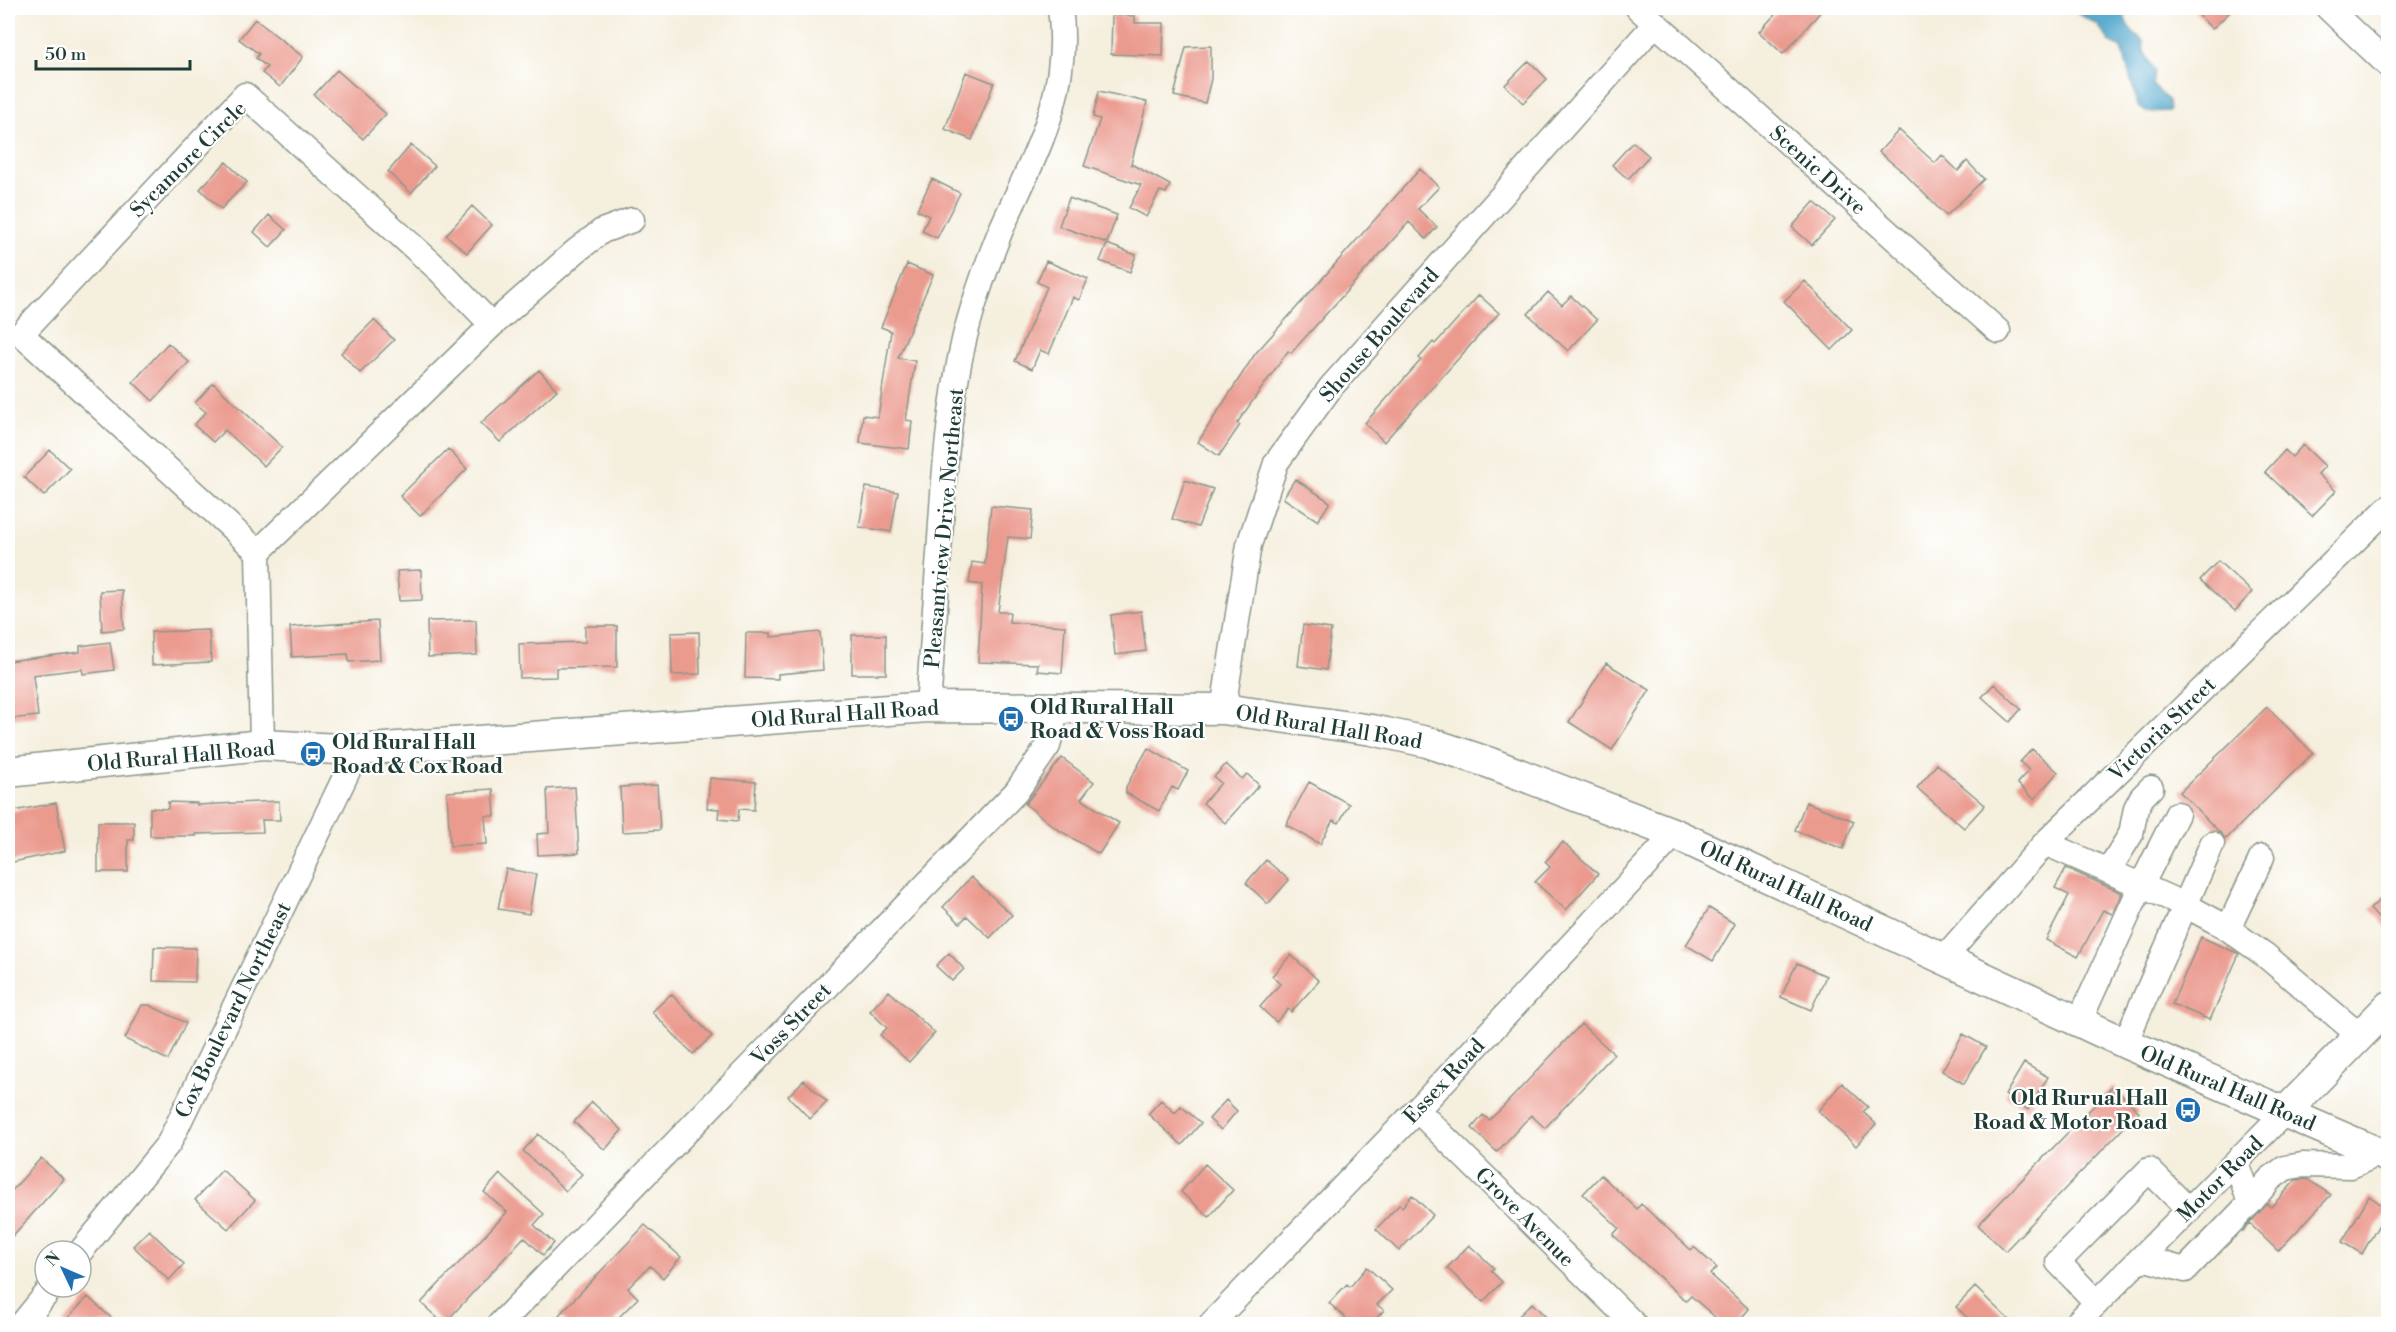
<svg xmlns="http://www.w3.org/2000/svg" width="2396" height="1332" font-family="'Libre Bodoni',serif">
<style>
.water{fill:#4ea5ca;stroke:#36717f;stroke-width:1.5}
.building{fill:#eb9a8e}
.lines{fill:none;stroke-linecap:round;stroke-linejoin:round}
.minor-casing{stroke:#8a9689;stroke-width:27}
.major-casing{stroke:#8a9689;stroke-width:33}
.minor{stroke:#fff;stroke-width:24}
.major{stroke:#fff;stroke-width:30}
.labels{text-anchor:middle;stroke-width:4.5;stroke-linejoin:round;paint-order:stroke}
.street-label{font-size:21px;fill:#1f3d34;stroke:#fff}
.poi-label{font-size:21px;font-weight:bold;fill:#1f3d34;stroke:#fff;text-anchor:start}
</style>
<rect width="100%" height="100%" fill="#fff"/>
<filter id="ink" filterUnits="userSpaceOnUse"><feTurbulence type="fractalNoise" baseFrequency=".0167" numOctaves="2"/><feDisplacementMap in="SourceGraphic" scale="12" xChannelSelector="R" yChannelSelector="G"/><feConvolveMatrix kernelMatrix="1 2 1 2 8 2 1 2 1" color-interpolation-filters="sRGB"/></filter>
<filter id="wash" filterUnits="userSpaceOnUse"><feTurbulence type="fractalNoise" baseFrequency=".008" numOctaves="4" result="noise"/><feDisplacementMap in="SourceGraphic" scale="24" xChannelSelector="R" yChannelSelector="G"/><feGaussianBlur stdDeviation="1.35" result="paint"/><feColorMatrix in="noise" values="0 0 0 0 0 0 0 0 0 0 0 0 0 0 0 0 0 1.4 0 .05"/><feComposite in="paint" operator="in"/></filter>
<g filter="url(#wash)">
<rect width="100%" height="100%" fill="#f5efde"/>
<!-- water -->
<path class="water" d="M2069,8H2125C2122,24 2132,31 2143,41L2144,52L2155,71L2153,86L2168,100L2169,111L2146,112L2138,105L2122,48L2111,43L2098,25Z"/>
<g id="blocks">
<!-- building -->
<path class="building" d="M1781,8H1824L1783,54L1759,32Z
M2192,8H2234L2212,29Z
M1112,15L1135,16V23H1164L1163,56L1111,54Z
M255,19L303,57L280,87L262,73L267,67L256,58L259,54L239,39Z
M1211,46V79L1205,103L1174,96L1186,47Z
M1529,61L1547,79L1523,103L1505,85Z
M337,70L386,114L363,139L314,95Z
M966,72L994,83L972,140L945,129Z
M1099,91L1147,102L1131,164L1170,185L1166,193L1160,191L1146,217L1129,208L1141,185L1084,166L1100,119L1093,117Z
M1899,130L1935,163L1942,155L1958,171L1967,161L1984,179L1946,216L1903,172L1879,152Z
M1633,142L1649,156L1628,179L1612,165Z
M411,145L435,166L411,193L388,172Z
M226,162L247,182L221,209L200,189Z
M1420,169L1439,187L1418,209L1437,227L1426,239L1409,222L1291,353L1288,351L1237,423L1240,425L1219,456L1198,442L1255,354Z
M932,179L960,193L937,238L922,231L929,216L917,210Z
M1069,198L1117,215L1107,243L1059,226Z
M1814,202L1835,220L1812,245L1792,227Z
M472,206L492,225L467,253L446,235Z
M269,215L286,230L270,247L254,232Z
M1107,244L1136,255L1130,272L1100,261Z
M1046,261L1088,279L1079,300L1073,297L1049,354L1040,350L1032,369L1015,361L1047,287L1037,282Z
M907,264L933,275L898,358L915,361L906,420L912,421L909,449L860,443L863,415L878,417L891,331L881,327Z
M1805,281L1852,330L1832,350L1784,301Z
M1548,292L1562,305L1571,296L1597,320L1568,351L1528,314Z
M1479,295L1499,313L1384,442L1365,423L1421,360L1419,358L1433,342L1435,344Z
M374,320L394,340L360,373L341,353Z
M168,343L189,362L153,401L133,382Z
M539,370L557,390L500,442L481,423Z
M213,383L282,447L264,466L225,430L213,442L194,425L206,412L195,403Z
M2303,445L2325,466L2318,474L2336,491L2312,516L2265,472L2285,450L2292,457Z
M448,449L467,469L420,516L400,496Z
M50,450L70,469L44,496L24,477Z
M1295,479L1330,502L1318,521L1283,498Z
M1185,480L1213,489L1198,527L1172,519Z
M866,487L898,492L891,532L859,527Z
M991,506L1033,510L1030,539L1008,537L998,612H1010L1009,622L1065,626L1062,673L1037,671L1038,664L978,662L982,585L969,583L972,562L985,564Z
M2218,561L2252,592L2235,611L2200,580Z
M421,570L422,600L399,601L397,571Z
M122,590L124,629L102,631L100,591Z
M1141,611L1146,651L1115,655L1111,615Z
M476,620L477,655L428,657L427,621Z
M378,621L380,660L349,662L348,654L292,657L290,627Z
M1303,625L1331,629L1326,670L1298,666Z
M585,626H617V667L556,668V677L520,678L519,644L585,642Z
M209,630L211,662L152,665L151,632Z
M699,632L700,674L672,675L671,633Z
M820,632L823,670L778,674V679L745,678L746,633H771V637Z
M852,635H886V674H852Z
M110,642L114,670L83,674L82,669L33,675L38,716L9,719L8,661L80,652V646Z
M1606,663L1650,690L1612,750L1569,722Z
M1994,684L2021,709L2010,722L1982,697Z
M2267,707L2313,753L2226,839L2180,792Z
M1148,748L1188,771L1178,790L1172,787L1159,811L1126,793V787Z
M2032,749L2058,772L2034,799L2017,783L2029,770L2020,762Z
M1062,758L1094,782L1081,799L1119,823L1099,854L1057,829L1025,804Z
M1226,764L1242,779L1247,774L1259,785L1225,823L1203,803L1221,783L1214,777Z
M1937,764L1985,805L1964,828L1917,788Z
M710,778L756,782L754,810L739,809L738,821L718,819L719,809L707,808Z
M1309,782L1349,804L1339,823L1333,820L1320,844L1286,825Z
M657,785L660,830L622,832L620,787Z
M575,787L579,853L538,855L537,834L549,833L547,789Z
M493,789L495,816H485L487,844L450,846L447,792Z
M279,801L280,820H262L263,832L196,834V836H150V808L168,809V802L197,803V805Z
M1806,802L1854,821L1843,849L1795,830Z
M56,803L65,851L8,863V812Z
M98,822H134V840H128V872H98Z
M1563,842L1598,874L1566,910L1535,882L1550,867L1545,862Z
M1266,860L1289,880L1268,904L1246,883Z
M2066,868L2122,893L2112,914L2103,910L2078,957L2046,940L2069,895L2055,888Z
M506,869L536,874L529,914L498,909Z
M971,877L1012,915L990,938L967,916L960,923L943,907Z
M2388,892V929L2370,909Z
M1709,908L1735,924L1713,961L1686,945Z
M2201,937L2239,954L2210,1020L2172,1004Z
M154,947L196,948L195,982L153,981Z
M949,953L964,969L952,981L936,966Z
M1291,955L1319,981L1291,1012L1288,1009L1276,1022L1260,1007L1280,984L1272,976Z
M1797,963L1826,976L1811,1010L1781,997Z
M889,991L935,1033L909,1062L880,1035L887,1028L870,1011Z
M671,994L712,1036L693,1054L652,1012Z
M142,1005H149L186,1023L168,1060L125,1039Z
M1581,1024L1614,1054L1545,1128L1531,1115L1497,1152L1472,1128L1483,1115L1489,1120L1501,1109Z
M1963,1034L1986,1047L1964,1084L1942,1071Z
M2024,1063L2048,1077L2028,1110L2005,1095Z
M804,1080L827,1102L810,1119L788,1096Z
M1842,1083L1868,1107L1863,1112L1876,1124L1856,1146L1818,1111Z
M2113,1086L2139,1112L2005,1251L1978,1225Z
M1161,1100L1175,1113L1181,1106L1201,1123L1182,1145L1148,1114Z
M1226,1100L1237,1111L1221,1130L1209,1119Z
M592,1102L622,1130L605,1150L574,1122Z
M538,1134L582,1174L566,1191L523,1151Z
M41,1158L64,1179L8,1241V1195Z
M1205,1164L1233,1190L1209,1217L1181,1192Z
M222,1170L255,1200L228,1229L195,1200Z
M500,1174L544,1214L534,1225L554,1243L543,1255L524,1237L444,1324L421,1303L507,1212L484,1192Z
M1601,1175L1637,1209L1641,1204L1691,1250L1694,1247L1717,1268L1710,1274L1749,1309L1736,1324H1723L1691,1296L1686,1301L1613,1235L1619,1228L1583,1194Z
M2307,1179L2331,1195L2278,1251L2250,1224L2242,1232L2267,1204L2271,1207L2296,1180Z
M1412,1195L1433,1215L1399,1251L1376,1229L1399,1205L1402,1207Z
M2369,1196L2388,1209L2362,1254L2342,1242Z
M645,1225L681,1257L663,1278L650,1266L628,1288L638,1298L612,1324H569L559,1315Z
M149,1230L184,1264L169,1280L133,1246Z
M1469,1245L1494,1268L1491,1271L1502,1282L1483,1302L1447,1268Z
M1367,1267L1392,1290L1377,1305L1384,1310L1371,1324H1352L1329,1303L1347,1284L1350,1287Z
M1975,1287L2013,1324H1974L1956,1307Z
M88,1297L118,1324H62Z
M1532,1303L1553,1324H1511Z"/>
</g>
</g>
<g filter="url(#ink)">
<use href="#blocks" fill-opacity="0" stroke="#8a9689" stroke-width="1.5"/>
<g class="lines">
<!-- minor casing -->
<g class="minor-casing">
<path id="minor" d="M1638,8L1998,331
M2328,8L2388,65
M258,552L21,334L245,95L439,270L492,325
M928,707C932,651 936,595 940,539C944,473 949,405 964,340C973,303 986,267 1000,232C1033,157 1072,94 1060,8
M1223,709L1249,545L1276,463L1331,387L1655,24
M262,745L258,552L492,325L576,251L602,231L632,220
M2045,843L2185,905L2224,926L2265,955L2360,1036
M2108,871L2131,834L2136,808L2142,797L2151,788
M2228,929L2262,857
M1943,959L2045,843L2388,508
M2079,1022L2141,886L2177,814
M2125,1043L2212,844
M1417,1110L1634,1324
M2250,1203L2270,1179L2285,1168L2302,1165L2351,1166L2380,1153
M81,1251L169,1143L358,750
M2142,1258L2185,1270L2250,1203L2236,1162
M2097,1303L2058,1262L2149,1170L2189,1210
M22,1324L52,1287
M500,1324L1016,792L1048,746L1057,708
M1211,1324L1417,1110L1675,834
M2076,1324L2285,1112"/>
</g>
<!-- major casing -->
<g class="major-casing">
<path id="major" d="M8,772L262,745L358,750L928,707L1223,709L1372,730L1427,742L1490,763L1675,834L2125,1043L2388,1157
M2285,1112L2388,1007"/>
</g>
<!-- minor -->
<use href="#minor" class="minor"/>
<!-- major -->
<use href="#major" class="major"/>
</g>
</g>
<!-- icons -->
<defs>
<g id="bus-disc" transform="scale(1.35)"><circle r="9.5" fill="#1f6fb2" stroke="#fff"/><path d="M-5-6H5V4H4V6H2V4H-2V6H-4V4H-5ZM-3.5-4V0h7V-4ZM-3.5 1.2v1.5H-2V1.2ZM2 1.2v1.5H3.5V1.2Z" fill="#fff"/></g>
</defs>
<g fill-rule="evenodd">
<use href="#bus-disc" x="1011" y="719"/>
<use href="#bus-disc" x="313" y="754"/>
<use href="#bus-disc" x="2188" y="1110"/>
</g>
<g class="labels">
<!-- street labels -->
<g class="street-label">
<text transform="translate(188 159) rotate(-45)" y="7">Sycamore Circle</text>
<text transform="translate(1818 170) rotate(42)" y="7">Scenic Drive</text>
<text transform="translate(1379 335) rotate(-49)" y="7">Shouse Boulevard</text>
<text transform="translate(944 528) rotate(-85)" y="7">Pleasantview Drive Northeast</text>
<text transform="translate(845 714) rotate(-4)" y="7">Old Rural Hall Road</text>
<text transform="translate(1329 727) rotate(9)" y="7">Old Rural Hall Road</text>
<text transform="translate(2162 729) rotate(-44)" y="7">Victoria Street</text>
<text transform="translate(181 756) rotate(-5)" y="7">Old Rural Hall Road</text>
<text transform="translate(1786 886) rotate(25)" y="7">Old Rural Hall Road</text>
<text transform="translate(233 1010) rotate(-64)" y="7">Cox Boulevard Northeast</text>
<text transform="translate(791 1024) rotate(-46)" y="7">Voss Street</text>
<text transform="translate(1444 1081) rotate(-47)" y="7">Essex Road</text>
<text transform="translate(2228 1088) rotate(23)" y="7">Old Rural Hall Road</text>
<text transform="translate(2220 1179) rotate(-45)" y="7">Motor Road</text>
<text transform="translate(1525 1217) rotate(45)" y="7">Grove Avenue</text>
</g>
<!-- poi labels -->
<g class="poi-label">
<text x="1030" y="714">Old Rural Hall<tspan x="1030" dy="24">Road &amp; Voss Road</tspan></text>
<text x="332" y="749">Old Rural Hall<tspan x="332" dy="24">Road &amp; Cox Road</tspan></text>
<text x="2168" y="1105" text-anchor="end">Old Rurual Hall<tspan x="2168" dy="24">Road &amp; Motor Road</tspan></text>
</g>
</g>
<!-- margin -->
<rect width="2396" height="1332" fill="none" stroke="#fff" stroke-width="30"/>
<!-- north arrow -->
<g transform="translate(63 1269) rotate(314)"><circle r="28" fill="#ffffff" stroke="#a5b1ae" stroke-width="1.5"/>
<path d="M0-4.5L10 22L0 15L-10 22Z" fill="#1f6fb2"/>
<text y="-9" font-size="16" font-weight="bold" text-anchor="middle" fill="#1f3d34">N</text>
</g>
<!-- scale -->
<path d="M36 60v9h154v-9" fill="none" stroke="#1f3d34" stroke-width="3"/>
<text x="45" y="60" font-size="18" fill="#1f3d34" stroke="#ffffff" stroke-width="4.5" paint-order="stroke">50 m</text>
</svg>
